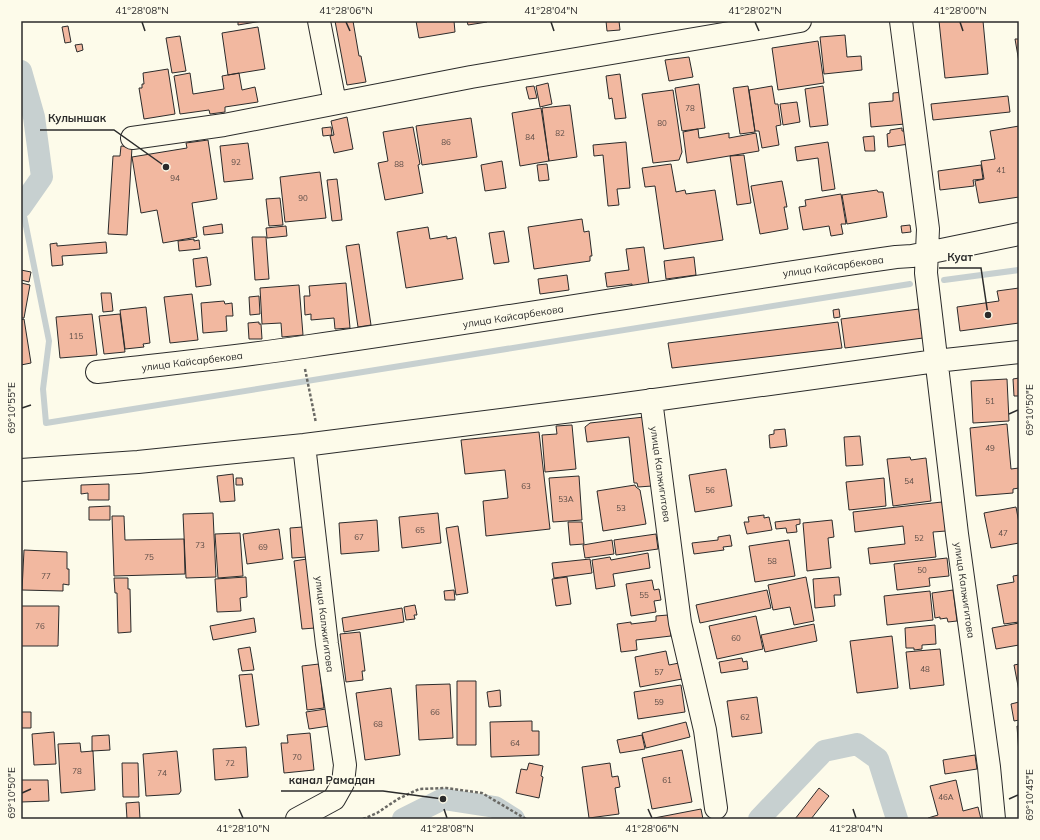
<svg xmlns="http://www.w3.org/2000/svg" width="1040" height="840" font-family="Mulish,sans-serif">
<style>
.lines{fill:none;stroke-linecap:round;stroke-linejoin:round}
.stream{stroke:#c7d0d0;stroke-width:6}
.canal{stroke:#c7d0d0;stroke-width:22}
.building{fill:#f2b8a0;stroke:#2b2b2b}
.minor-casing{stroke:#2b2b2b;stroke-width:24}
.path{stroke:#6a6964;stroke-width:2.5;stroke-dasharray:3 2;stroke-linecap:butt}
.minor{stroke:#fdfbea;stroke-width:22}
.ticks{fill:none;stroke:#2b2b2b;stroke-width:1.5}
.labels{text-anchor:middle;stroke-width:3;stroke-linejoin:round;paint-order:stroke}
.number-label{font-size:8px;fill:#5d4e48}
.street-label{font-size:10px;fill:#2b2b2b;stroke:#fdfbea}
.leader{fill:none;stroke:#2b2b2b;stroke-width:1.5}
.callout-dot{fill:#2b2b2b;stroke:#fdfbea;stroke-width:1.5}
.callout-label{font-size:11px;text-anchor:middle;font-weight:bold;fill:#2b2b2b;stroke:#fdfbea;stroke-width:3;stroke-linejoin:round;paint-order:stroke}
.neatline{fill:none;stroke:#2b2b2b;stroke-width:1.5}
.ticks-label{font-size:10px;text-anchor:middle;fill:#2b2b2b}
</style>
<rect width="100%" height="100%" fill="#fdfbea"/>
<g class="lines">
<!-- stream -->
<path class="stream" d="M22,206L49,341L43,389L46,423L910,284
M944,280L1019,270"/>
<!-- canal -->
<path class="canal" d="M21,71L34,117L42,177L21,207
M403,819L443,799L495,807L514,819
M759,819L824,751L857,744L878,759L897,819"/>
</g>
<!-- building -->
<path class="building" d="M238,21H262L238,25Z
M335,21H353L359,56H361L366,82L347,85Z
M416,21H454L455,32L419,38Z
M467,21H486L487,22L468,25Z
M606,21H619L620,30L607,31Z
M939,21H983L988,74L945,78Z
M68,26L71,42L65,43L62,27Z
M258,27L265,69L228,75L222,33Z
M845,35L847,57L861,56L862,70L824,74L820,37Z
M180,36L186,71L172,73L166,38Z
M1015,39H1019V62Z
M818,41L824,83L778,90L772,48Z
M82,44L83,50L77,52L75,45Z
M689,57L693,77L669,81L665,60Z
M168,69L175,114L144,119L139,88H142V84H144L143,73Z
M190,73L193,94L224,89L222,76L239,73L242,90L255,87L258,102L225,107V112L210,114L209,110L180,114L174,76Z
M620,74L626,118L615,119L612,98L609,99L606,76Z
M548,83L552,104L540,107L536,86Z
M699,84L705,128L682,131L675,88Z
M534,86L537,98L529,99L526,87Z
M748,86L755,132L740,134L733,88Z
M772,86L775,104H778L781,125L776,126L779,145L762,148L759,131H755L749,90Z
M823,86L828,125L810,127L805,89Z
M673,90L682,152L679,160L653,163L642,94Z
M903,92L905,124L871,127L869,103L893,101V93Z
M1008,96L1010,112L933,120L931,104Z
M797,102L800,122L783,125L780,104Z
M570,105L577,157L549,161L542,108Z
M541,108L549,161L520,166L512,113Z
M347,117L353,149L334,153L330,136L334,135L331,121Z
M471,118L477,157L422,165L416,126Z
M1019,126V197L979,203L975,181L984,179L981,161L995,159L990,131Z
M331,127L332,135L323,136L322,128Z
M413,127L420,164L418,165L423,193L385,200L378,163L388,161L383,132Z
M902,128V131H907L909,144L888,147L887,134L890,133V130Z
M698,129L699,138L729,133V138L756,133L759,151L687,163L683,132Z
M874,136L875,151H865L863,137Z
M208,140L217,199L192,203L197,237L163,243L157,210L141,213L132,157L187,148L186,143Z
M626,142L630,188L617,189L619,205L608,206L603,155L594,156L593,145Z
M828,142L835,189L822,191L818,158L797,161L795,147Z
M248,143L253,179L224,182L220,146Z
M121,146L132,147L127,235L108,234L113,156H120Z
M744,155L751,203L737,205L730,156Z
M502,161L506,188L485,191L481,165Z
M547,164L549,180L539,181L537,165Z
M671,164L676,192L685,190L686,194L715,190L723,240L664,249L655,186L645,187L642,168Z
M981,165L983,179L973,180L974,186L940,190L938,171Z
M320,172L326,218L285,222L280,177Z
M337,179L342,220L332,221L327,180Z
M782,181L787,207H784L788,229L760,234L751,186Z
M877,190L878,192H883L887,217L847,224L842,195Z
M841,194L846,224H841L843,234L831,236L829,226L803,230L799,207L806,206L805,200Z
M280,198L283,225L269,226L266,199Z
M582,219L584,232L589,231L592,256H590V261L534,269L528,227Z
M222,224L223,233L204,235L203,227Z
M910,225L911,232L902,233L901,226Z
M286,226L287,236L267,238L266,228Z
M428,227L430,239L447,236V239L456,237L463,279L406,288L397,232Z
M504,231L509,262L494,264L489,233Z
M252,237H266L269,279L255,280Z
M194,239V241L199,240L200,249L179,251L178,241Z
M106,242L107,253L62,256L63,265L52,266L50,244L57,243V246Z
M359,244L371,325L358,327L346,246Z
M644,247L649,284L632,286V284L607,287L605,273L629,270L626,249Z
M207,257L211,285L196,287L193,259Z
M694,257L696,275L666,279L664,261Z
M21,270L31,272L29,282L21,280Z
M567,275L569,290L540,294L538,279Z
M21,283L30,285L24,318H21Z
M346,283L350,328L335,329L334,318L311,320V314L305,315L304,296H310L309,286Z
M299,285L303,335L282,337L281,323L262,324L260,288Z
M1019,288V323L960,331L957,307L999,301L997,291Z
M101,293H111L113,311L103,312Z
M192,294L198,340L170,343L164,297Z
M259,296L260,314L250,315L249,297Z
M224,301L225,304L232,303L233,316H226L227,331L203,333L201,303Z
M146,307L150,343L143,344L144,347L125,349L120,310Z
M839,309L840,317L834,318L833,310Z
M919,309L923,338L845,348L841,319Z
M92,314L97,355L60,358L56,317Z
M120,314L125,352L104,354L99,316Z
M24,319L31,363L21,365V320Z
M259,322V324H261L262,339H249L248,323Z
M838,322L842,348L672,368L668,343Z
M1019,378V396H1014L1013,379Z
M1007,379L1009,421L973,423L971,381Z
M644,417L652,486L638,487L637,483H634L629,437L587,442L585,427L590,423Z
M1007,424L1011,469L1019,468V488L1013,489V493L976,496L970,428Z
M572,425L576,469L545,472L542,435L557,434L556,426Z
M785,429L787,446L770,448L769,435L774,434V430Z
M539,432L550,529L486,536L483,501L508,498L505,470L465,474L461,440Z
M860,436L863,465L846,466L844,437Z
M910,457L911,460L926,458L931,501L893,506L887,459Z
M726,469L732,506L695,512L689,475Z
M233,474L235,501L220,502L217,476Z
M579,476L582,520L553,522L549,478Z
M236,478H242L243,485H236Z
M884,478L886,506L849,510L846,482Z
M109,484V500H88V493L81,494V485Z
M635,485L636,487L640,490L646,524L603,531L597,491Z
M942,502L946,531L933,532L936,557L870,564L868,548L905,544L903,526L855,532L853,512Z
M110,506V520H89V507Z
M1016,507L1019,523V543L991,548L984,513Z
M213,513L216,577L186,578L183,514Z
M438,513L441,543L402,548L399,517Z
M764,515V518L769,517L772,530L747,534L744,522H749L748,517Z
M112,516H124L125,540L184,539L185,574L114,576Z
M800,519V524L796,525L797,532L787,533L786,528L776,529L775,522Z
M377,520L379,551L341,554L339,523Z
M832,520L834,537L828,538L831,568L807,571L803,523Z
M568,522H582L584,544L570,545Z
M458,526L468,593L456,595L446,528Z
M303,527L307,557L292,558L290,528Z
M279,529L283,559L247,564L243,534Z
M240,533L243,576L218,578L215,534Z
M656,534L658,549L616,555L614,540Z
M730,535L732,546L723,547L724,550L694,554L692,543L718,540V537Z
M612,540L614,554L585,558L583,545Z
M789,540L795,576L755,582L749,546Z
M24,550L67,552V569H69V585L63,584V591L22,590Z
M648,553L650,568L613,574L615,586L596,589L592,560L610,557L611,560Z
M947,558L949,576L929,578L930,586L897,590L894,564Z
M307,559L315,628L302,629L294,561Z
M590,559L592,573L554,578L552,563Z
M1019,575V622L1004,624L997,585L1014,582L1013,576Z
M246,577L247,597L240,598L241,611L217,612L215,579Z
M567,577L571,604L556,606L552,579Z
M806,577L814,621L794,625L790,607L773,610L768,585Z
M839,577L841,595H834L835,606L815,608L813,579Z
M114,578H128V589H130L131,632L118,633L117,593H115Z
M652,580L654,590L659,589L661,600L654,601L656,612L631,616L626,584Z
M454,590L455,600H445L444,591Z
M767,590L771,608L700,623L696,605Z
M953,590L957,621L948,622L947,618L940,619V617L935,618L932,593Z
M930,591L933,620L887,625L884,596Z
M415,605L417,615H414L415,619L406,620L404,607Z
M21,606H59L58,646H21Z
M402,608L404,622L344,632L342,618Z
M668,615L671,636L636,640L637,650L621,652L617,624L631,622V624L656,621V616Z
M756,616L763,649L717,659L709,626Z
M254,618L256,632L213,640L210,626Z
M1019,623V645L996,649L992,628Z
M814,624L817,641L765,652L761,635Z
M935,625L936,644L922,645V649L914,650V648H906L905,628Z
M360,632L365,671H362L363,680L346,682L340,634Z
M892,636L898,688L857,693L850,641Z
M250,647L254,670L242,671L238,649Z
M940,649L944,685L910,689L906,652Z
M666,651L669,665L679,663L682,679L640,687L635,657Z
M742,658L743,662L747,661L748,669L721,673L719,662Z
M319,664L324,708L307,710L302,666Z
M1019,664V691L1014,665Z
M252,674L259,725L246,727L239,675Z
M457,681H476V745H457Z
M450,684L453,738L419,740L416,685Z
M681,685L685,712L638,719L634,692Z
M391,688L400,755L365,760L356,693Z
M500,690L501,706L489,707L487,692Z
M757,697L762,733L732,737L727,701Z
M1019,702V720L1014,721L1011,704Z
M326,709L329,726L309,729L306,712Z
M21,712H31V728H21Z
M532,721V731H539V755L491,757L490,722Z
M686,722L690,737L646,748L642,733Z
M1017,726H1019V754Z
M54,732L56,764L34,765L32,734Z
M310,733L314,770L284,773L281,743H288L287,735Z
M109,735L110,750L92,751V736Z
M642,735L645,749L620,753L617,740Z
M80,743L81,752L93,751L95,790L61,793L58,744Z
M246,747L248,777L215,780L213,749Z
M682,750L692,802L652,809L642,758Z
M177,751L181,791L179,794L146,796L143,754Z
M975,755L977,769L945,774L943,760Z
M122,763H138L139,797H123Z
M529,763L543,766L541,776L543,777L539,798L516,793L521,769L527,770Z
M610,763L612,777L618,776L620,787L615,788L619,814L589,818L582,767Z
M21,780H48L49,801L21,802Z
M956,780L963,811L978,807L981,819H928V818L938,815L930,786Z
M819,788L829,796L811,819H795Z
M139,802L140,819H127L126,803Z
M701,809L703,819H649Z"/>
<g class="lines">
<!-- minor casing -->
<g class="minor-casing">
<path id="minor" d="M319,21L335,103
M901,21L928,229L926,273L957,534L989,767L994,819
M132,138L224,125L471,77L800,21
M97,372C166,364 235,357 303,347C501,319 698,285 896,257L912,256L1019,234
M651,400L680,623L705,730L716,808
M21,470L138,462L304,445L603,407L936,361L1019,352
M297,819L334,799L343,783L345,765L327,644L304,445"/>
</g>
<!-- path -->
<path class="path" d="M305,369L316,423
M363,819L377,813L398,799L419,789L446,788L482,793L526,819"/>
<!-- minor -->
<use href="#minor" class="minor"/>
</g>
<!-- ticks -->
<path class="ticks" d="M142,22L145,31M346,22L350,31M551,22L554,31M755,22L759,31M960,22L963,31M22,408L31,405M1009,414L1018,410M22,793L31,789M1009,799L1018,795M239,809L243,818M444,809L447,818M648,809L652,818M853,809L856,818"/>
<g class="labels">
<!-- number labels -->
<g class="number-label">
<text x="690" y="111">78</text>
<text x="662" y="126">80</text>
<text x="560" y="136">82</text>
<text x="530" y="140">84</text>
<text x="446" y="145">86</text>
<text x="236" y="165">92</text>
<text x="399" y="167">88</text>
<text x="1001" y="173">41</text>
<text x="175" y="181">94</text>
<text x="303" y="201">90</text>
<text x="76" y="339">115</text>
<text x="990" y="404">51</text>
<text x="990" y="451">49</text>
<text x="909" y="484">54</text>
<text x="526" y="489">63</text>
<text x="710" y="493">56</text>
<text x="566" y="502">53А</text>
<text x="621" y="511">53</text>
<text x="420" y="533">65</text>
<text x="1003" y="536">47</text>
<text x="359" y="540">67</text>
<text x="919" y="541">52</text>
<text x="200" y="548">73</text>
<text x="263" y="550">69</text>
<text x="149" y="560">75</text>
<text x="772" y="564">58</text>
<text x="922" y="573">50</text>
<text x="46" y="579">77</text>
<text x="644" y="598">55</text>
<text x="40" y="629">76</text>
<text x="736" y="641">60</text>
<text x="925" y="672">48</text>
<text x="659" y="675">57</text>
<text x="659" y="705">59</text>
<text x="435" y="715">66</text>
<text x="745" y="720">62</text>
<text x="378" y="727">68</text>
<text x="515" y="746">64</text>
<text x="297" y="760">70</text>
<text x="230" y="766">72</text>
<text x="77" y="774">78</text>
<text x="162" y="776">74</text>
<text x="667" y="783">61</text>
<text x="946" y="800">46А</text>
</g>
<!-- street labels -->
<g class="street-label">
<text transform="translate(833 266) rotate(-8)" y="4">улица Кайсарбекова</text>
<text transform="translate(513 316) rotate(-9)" y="4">улица Кайсарбекова</text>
<text transform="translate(192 361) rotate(-7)" y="4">улица Кайсарбекова</text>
<text transform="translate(661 474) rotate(82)" y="4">улица Калжигитова</text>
<text transform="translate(965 590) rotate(82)" y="4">улица Калжигитова</text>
<text transform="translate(325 624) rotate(83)" y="4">улица Калжигитова</text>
</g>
</g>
<!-- callouts -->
<path class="leader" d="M166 167L114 130H40M988 315L981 268H939M443 799L383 791H281"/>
<g class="callout-dot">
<circle cx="166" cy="167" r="4"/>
<circle cx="988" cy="315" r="4"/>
<circle cx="443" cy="799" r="4"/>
</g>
<g class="callout-label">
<text x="77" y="122">Кулыншак</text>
<text x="960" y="261">Куат</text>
<text x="332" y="784">канал Рамадан</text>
</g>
<!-- border -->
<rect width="1040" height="840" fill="none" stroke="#fdfbea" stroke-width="44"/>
<rect x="22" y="22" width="996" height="796" class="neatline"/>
<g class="ticks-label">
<text x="142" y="14">41°28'08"N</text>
<text x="346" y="14">41°28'06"N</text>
<text x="551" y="14">41°28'04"N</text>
<text x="755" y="14">41°28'02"N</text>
<text x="960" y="14">41°28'00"N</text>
<text transform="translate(11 408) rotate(-90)" y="4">69°10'55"E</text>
<text transform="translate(1029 410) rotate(-90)" y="4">69°10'50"E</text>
<text transform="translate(11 793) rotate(-90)" y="4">69°10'50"E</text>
<text transform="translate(1029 795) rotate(-90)" y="4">69°10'45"E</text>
<text x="243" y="832">41°28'10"N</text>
<text x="447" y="832">41°28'08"N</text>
<text x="652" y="832">41°28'06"N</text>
<text x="856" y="832">41°28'04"N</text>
</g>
</svg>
